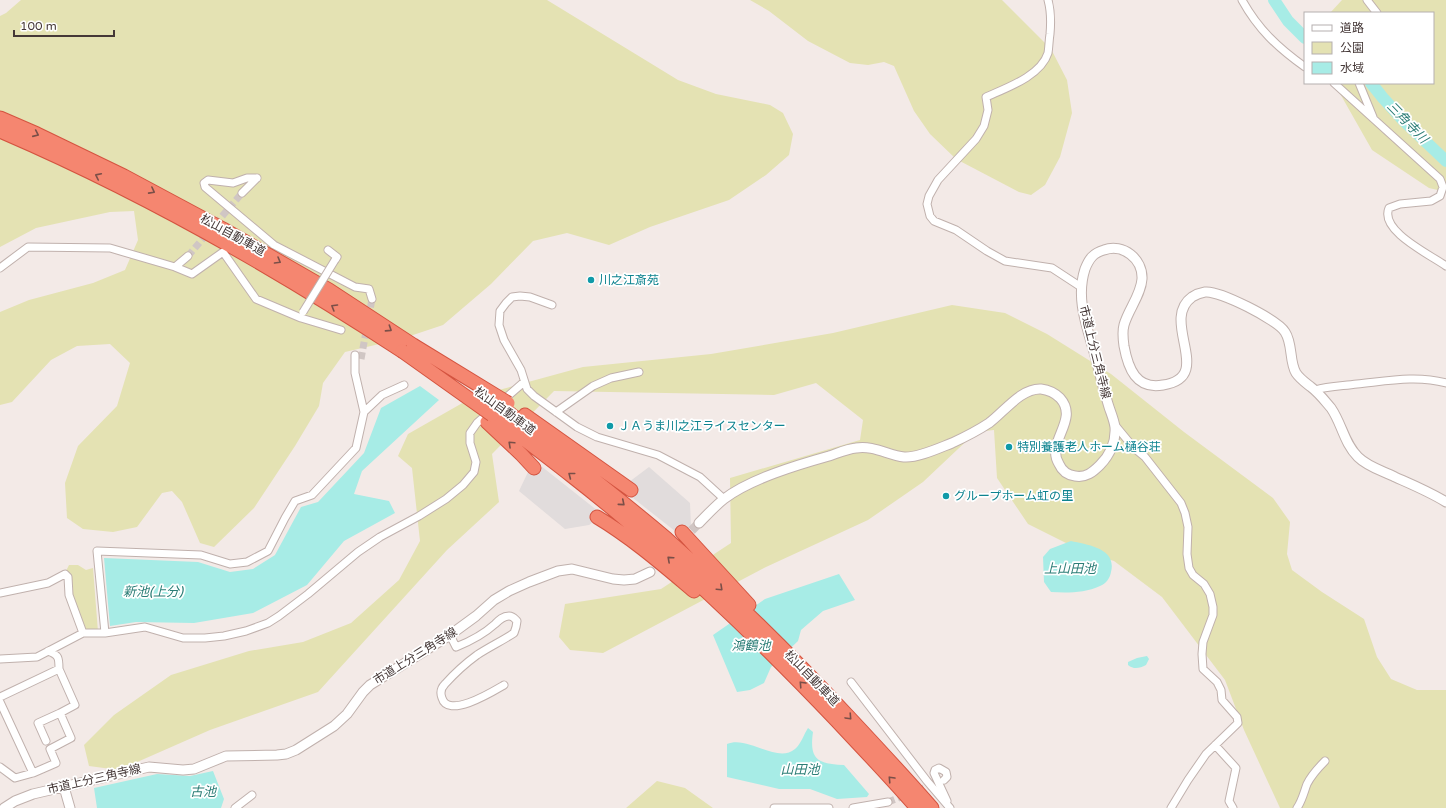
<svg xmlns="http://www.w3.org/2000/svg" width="1446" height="808" font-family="'Varela Round','Noto Sans JP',sans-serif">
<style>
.green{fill:#e4e2b3}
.parking{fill:#e1dcdc}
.water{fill:#a7ece6}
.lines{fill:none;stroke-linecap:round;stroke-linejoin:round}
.river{stroke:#a7ece6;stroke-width:12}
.minor-tunnel{stroke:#d0c6c4;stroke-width:7;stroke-dasharray:7 3.5;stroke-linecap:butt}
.tertiary-tunnel{stroke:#d0c6c4;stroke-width:9;stroke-dasharray:9 4.5;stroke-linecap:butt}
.minor-casing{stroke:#c0b1ad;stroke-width:9}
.tertiary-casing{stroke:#c0b1ad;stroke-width:11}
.motorway-casing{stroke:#d45440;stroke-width:15}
.minor{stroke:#fff;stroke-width:7}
.tertiary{stroke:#fff;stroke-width:9}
.motorway{stroke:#f58670;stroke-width:13}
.minor-bridge-casing{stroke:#c0b1ad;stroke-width:9;stroke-linecap:butt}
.motorway-bridge-casing{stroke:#d45440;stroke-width:15;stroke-linecap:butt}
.minor-bridge{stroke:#fff;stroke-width:7}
.motorway-bridge{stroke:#f58670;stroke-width:13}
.oneway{stroke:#7a4f48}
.culture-dot{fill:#0f9aa8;stroke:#fff;stroke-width:1.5}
.labels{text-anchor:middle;stroke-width:3.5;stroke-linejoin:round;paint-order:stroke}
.street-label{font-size:12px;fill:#453837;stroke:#fff}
.culture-label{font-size:12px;fill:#0d838f;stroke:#fff;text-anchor:start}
.water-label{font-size:13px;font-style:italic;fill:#2b7d76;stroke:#fff}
</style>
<rect width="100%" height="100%" fill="#f3eae7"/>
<!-- green -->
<path class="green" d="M21,0H547L678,80L716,94L770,105L783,113L793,134L789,155L766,175L729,200L650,227L609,245L567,233L533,241L491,284L443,325L401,339L345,352L323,383L319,406L295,446L254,508L214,547L200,543L182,502L172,491L162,493L137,527L113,532L83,529L67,518L65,483L78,446L117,406L130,363L110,344L77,346L51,360L12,402L0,405V312L29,300L93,283L125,270L138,240L134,211L110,212L36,228L0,247V16L6,13Z
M750,0H1002L1051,49L1067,80L1072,113L1060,157L1045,185L1031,195L1019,192L956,159L930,134L914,111L894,66L884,62L868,65L850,63L808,41L769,11Z
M1342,0H1446V192L1429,188L1372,150L1334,83H1433V13H1330Z
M952,305L1005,313L1047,334L1111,374L1184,432L1273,498L1290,522L1287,554L1292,570L1322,592L1364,619L1377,657L1391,679L1417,690H1446V808H1280L1244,730L1225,680L1162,597L1114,561L1082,551L1028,524L997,478L994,430L976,432L923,482L868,520L766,567L603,653L570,650L559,637L565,604L661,589L731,543L730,478L860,440L863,420L816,383L774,395L554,391L492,454L499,502L447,550L318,692L210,730L119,770L89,766L84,745L114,715L171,675L249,651L303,642L351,623L399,580L420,541L412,468L398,456L408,434L473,397L583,367L711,354L833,333Z
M69,565H78L86,570L93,568L98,632L84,631L65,573Z
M657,781L685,788L713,808H626Z"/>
<!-- parking -->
<path class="parking" d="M541,466L603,515L589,525L565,529L519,491L528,472Z
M649,467L690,503L691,526L680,535L628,494L629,482Z"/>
<!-- water -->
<path class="water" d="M420,386L439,400L362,471L354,494L389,501L395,513L344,541L307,585L253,613L194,623L136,622L110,626L104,558L198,562L230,572L253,569L275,555L301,507L318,502L364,453L381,408Z
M1071,541C1088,545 1117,548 1111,572C1110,578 1106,584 1100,586C1085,593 1067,593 1051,592L1044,582L1043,557L1050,549Z
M839,574L855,600L823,611L801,630L798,641L771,667L764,683L750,690L737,692L713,635L765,599Z
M1147,656L1149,659L1146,665C1140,668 1134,670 1128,665V662L1137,658Z
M808,728L813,732C809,760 818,764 844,765L869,794L867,797L837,799L810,789H779L727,777V744C748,735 777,764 795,749C801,744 804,734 808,728Z
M213,771L224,799L221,808H97L94,788L157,774L190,776Z"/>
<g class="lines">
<!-- river -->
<path class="river" d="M1274,0L1288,21L1305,38
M1371,83L1383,98L1404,121L1446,161"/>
<!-- minor-tunnel -->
<path class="minor-tunnel" d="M188,256L242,193
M361,359L372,299
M888,802L944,780"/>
<!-- tertiary-tunnel -->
<path class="tertiary-tunnel" d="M682,540L699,523"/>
<!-- minor casing -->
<g class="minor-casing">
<path id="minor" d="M1048,0C1051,11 1051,23 1050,34C1049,40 1049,47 1048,53C1041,76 1006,88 986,97L988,110L984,126L976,139L938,180L929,196L927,204L930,216L934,221L956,230L987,251L1005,261L1052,268L1081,287
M1242,0C1258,29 1278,48 1305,67
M1367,0L1377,13
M1334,83L1440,179L1443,187L1440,196L1431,201L1400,204L1389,208C1379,231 1431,255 1446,266
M1359,83L1373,117
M257,178H247L233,183L208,180L204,183L205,187L274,245L355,287L369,289L372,299
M242,193L257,178
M328,250L337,257L335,260
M175,267L188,256
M0,268L28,247L110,248L175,267L192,274L223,252L256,299L301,318L341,330
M552,305L530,297L520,296L512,297L506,303L500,311L499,325L504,340L521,370L527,389L534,396L577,427L597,437L658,455L700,477L724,499
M355,355V373L364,412
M1315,390C1329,386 1343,386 1357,384C1387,381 1417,375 1446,383
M556,412L593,386L611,378L639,372
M1115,425L1134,448L1145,457L1181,503L1185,513L1188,527L1187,554L1189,568L1193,575L1204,584L1210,594L1213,607V615L1203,642L1202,654L1203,669L1217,682L1221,690L1222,700L1237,717L1238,723L1206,754L1188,780L1171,808
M0,593L48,583L65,574L68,577L69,595L83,633
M105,633L97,551L201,555L230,564L247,562L268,551L285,518L295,501L312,495L356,448L364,412L382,395L404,385
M450,635L456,647C471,641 484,634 495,624C499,620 503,616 509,616C513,616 514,618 517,621L516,627L514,633C502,641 489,647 477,655C466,663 454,674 445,684C441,688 440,693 442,698C448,719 492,692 504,685
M0,659L37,657L83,633H105L145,627L183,638H205L224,636L246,631L268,623L279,616L308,594L358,552L380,537L419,516L446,499L463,485L474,472L476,462L470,443V433L477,423L524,382
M851,682L927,781L950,808
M0,697L59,669C59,658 59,655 48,651
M0,702L33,773
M46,741L38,723L60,713
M1215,745L1236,768L1229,801L1233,808
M0,767L15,778L33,773L56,763L50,749L71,738L60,713L75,705L59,669
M944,780L947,777L946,772L939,768L935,770L934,773L947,801
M235,808L252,795
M774,808H829
M853,808L888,802
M1297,808C1302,801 1304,792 1307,784C1311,776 1318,768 1325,761"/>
</g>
<!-- tertiary casing -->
<g class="tertiary-casing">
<path id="tertiary" d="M699,523C707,515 715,506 724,499C750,479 797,465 829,456C838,453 847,449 856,448C873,445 888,455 904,457C918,458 939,448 952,443C965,437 977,431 989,423C1004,412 1021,388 1041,389C1049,390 1055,393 1060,398C1080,420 1045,442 1059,464C1062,471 1068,475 1075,476C1086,478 1093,472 1100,465C1110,455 1116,441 1115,427C1114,420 1111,413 1109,407C1104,391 1100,375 1096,359C1088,329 1075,300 1085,269C1089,259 1093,253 1104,250C1123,243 1143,259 1142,279C1141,295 1128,310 1124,325C1122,332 1123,339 1124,346C1128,368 1136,390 1163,385C1216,377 1159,321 1192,297C1197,294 1199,293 1205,292C1219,290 1278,320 1285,332C1293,344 1289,361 1296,373C1300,379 1306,383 1311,387C1319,393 1325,401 1331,408C1342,424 1344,443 1358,457C1368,467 1383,471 1395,477C1413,485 1430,492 1446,502
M64,787L70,808
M4,808L15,801L33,794L149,767L183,770L194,769L226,756L277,755L286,754L296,750L334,726L347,714L363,692L370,685L450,635L476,616L494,600L509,591L529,582L558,571L572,569L613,579L624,580L635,579L650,572"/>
</g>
<!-- motorway casing -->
<g class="motorway-casing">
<path id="motorway" d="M0,118L37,134L124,176L223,229L329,290L413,345
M0,131C140,191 274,267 402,351
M504,409C559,452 614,494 667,539C730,595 791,655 848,716C877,747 905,777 932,808
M492,415C545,455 598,495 648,539C714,596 777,658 837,721C864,750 891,778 917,808
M525,415L631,490
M487,422L521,454L534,468
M597,517C632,538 663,565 694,591
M682,532L749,605"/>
</g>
<!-- minor -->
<use href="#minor" class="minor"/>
<!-- tertiary -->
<use href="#tertiary" class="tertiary"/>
<!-- motorway -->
<use href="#motorway" class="motorway"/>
<!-- minor-bridge casing -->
<g class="minor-bridge-casing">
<path id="minor-bridge" d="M303,312L335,260"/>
</g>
<!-- motorway-bridge casing -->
<g class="motorway-bridge-casing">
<path id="motorway-bridge" d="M413,345L508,403
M402,351L492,415"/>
</g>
<!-- minor-bridge -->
<use href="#minor-bridge" class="minor-bridge"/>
<!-- motorway-bridge -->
<use href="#motorway-bridge" class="motorway-bridge"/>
</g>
<!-- one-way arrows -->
<defs><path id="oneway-chevron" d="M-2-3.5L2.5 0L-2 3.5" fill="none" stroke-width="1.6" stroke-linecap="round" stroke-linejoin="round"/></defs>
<g class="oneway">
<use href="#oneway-chevron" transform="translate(36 134) rotate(24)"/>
<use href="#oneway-chevron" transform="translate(98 176) rotate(-154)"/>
<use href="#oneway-chevron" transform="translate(152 191) rotate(28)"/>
<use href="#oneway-chevron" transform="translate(278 261) rotate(30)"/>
<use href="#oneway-chevron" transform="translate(334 307) rotate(-149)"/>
<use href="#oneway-chevron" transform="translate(389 329) rotate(33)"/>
<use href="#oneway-chevron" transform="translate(511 444) rotate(-137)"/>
<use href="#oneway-chevron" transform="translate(571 475) rotate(-142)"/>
<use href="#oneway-chevron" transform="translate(622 503) rotate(40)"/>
<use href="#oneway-chevron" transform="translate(670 559) rotate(-138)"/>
<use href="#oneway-chevron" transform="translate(720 588) rotate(43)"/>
<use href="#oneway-chevron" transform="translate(802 684) rotate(-133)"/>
<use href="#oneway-chevron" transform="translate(849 717) rotate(47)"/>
<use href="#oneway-chevron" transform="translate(891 779) rotate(-133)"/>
</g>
<!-- markers -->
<g class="culture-dot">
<circle cx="591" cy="280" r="4"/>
<circle cx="610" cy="426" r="4"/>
<circle cx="1009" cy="447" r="4"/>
<circle cx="946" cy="496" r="4"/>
</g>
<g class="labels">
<!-- street labels -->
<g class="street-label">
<text transform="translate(233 235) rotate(29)" y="4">松山自動車道</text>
<text transform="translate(1095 352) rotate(76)" y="4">市道上分三角寺線</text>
<text transform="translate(505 411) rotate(36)" y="4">松山自動車道</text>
<text transform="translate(415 656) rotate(-32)" y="4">市道上分三角寺線</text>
<text transform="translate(812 678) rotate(46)" y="4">松山自動車道</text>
<text transform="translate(94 779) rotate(-13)" y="4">市道上分三角寺線</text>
</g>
<!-- culture labels -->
<g class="culture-label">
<text x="599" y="284">川之江斎苑</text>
<text x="618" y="430">ＪＡうま川之江ライスセンター</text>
<text x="1017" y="451">特別養護老人ホーム樋谷荘</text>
<text x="954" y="500">グループホーム虹の里</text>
</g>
<!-- water labels -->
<g class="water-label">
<text transform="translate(1408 122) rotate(46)" y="5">三角寺川</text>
<text x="1070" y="573">上山田池</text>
<text x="153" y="596">新池(上分)</text>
<text x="751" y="650">鴻鶴池</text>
<text x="800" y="774">山田池</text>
<text x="203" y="796">古池</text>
</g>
</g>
<!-- legend -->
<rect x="1304" y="12" width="130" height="72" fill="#ffffff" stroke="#b5afaf"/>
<rect x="1312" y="25" width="20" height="6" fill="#ffffff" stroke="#b5afaf"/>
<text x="1340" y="32" font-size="12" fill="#453837">道路</text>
<rect x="1312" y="42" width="20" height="12" fill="#e4e2b3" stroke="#b5afaf"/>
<text x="1340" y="52" font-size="12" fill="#453837">公園</text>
<rect x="1312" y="62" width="20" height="12" fill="#a7ece6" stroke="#b5afaf"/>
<text x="1340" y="72" font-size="12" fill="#453837">水域</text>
<!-- scale -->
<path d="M14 30v6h100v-6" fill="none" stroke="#453837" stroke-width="2"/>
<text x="20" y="30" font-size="12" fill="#453837" stroke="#ffffff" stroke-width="3" paint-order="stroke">100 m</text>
</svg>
